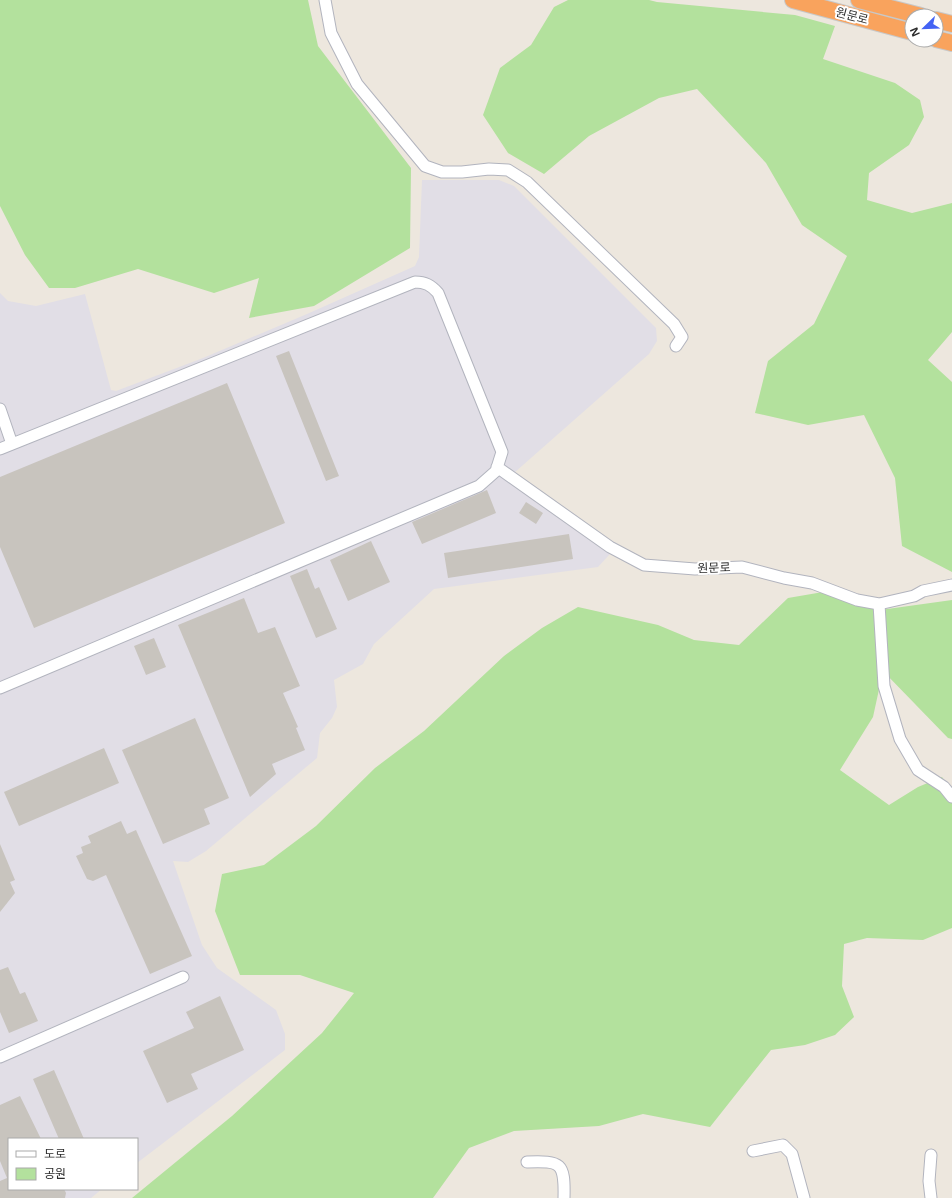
<svg xmlns="http://www.w3.org/2000/svg" width="952" height="1198" font-family="'Noto Sans','Noto Sans KR',sans-serif">
<style>
.industrial{fill:#e1dee6}
.green{fill:#b3e19d}
.building{fill:#c8c4be}
.lines{fill:none;stroke-linecap:round;stroke-linejoin:round}
.minor-casing{stroke:#b2b4be;stroke-width:13}
.highway-casing{stroke:#c8c8c8;stroke-width:18}
.minor{stroke:#fff;stroke-width:11}
.highway{stroke:#f9a35d;stroke-width:16}
.labels{text-anchor:middle;stroke-width:4;stroke-linejoin:round;paint-order:stroke}
.street-label{font-size:12px;fill:#2b2b2b;stroke:#fff}
</style>
<rect width="100%" height="100%" fill="#ede7de"/>
<!-- industrial -->
<path class="industrial" d="M422,180H499L514,186L656,328L657,341L649,354L506,480L610,554L598,567L434,589L374,644L363,664L334,680L337,707L332,718L320,733L317,758L206,851L188,862L173,861L202,945L217,968L276,1010L285,1034V1050L137,1163V1139H9V1189H102L91,1198H0V293L8,301L36,306L85,294L111,390L116,391L203,358L307,314L415,266L419,257Z"/>
<!-- green -->
<path class="green" d="M0,0H308L318,46L411,168L410,248L314,306L249,318L259,278L214,293L138,269L75,288H49L25,255L0,206Z
M568,0H649L657,2L795,15L835,26L823,59L895,83L920,100L924,117L909,145L869,173L867,200L912,213L952,203V332L928,360L952,382V572L902,546L895,478L864,415L808,425L755,413L768,361L814,324L847,256L802,225L766,163L697,89L659,98L589,136L544,174L508,153L483,115L500,68L531,45L554,7Z
M823,592L880,610L952,600V739L948,738L883,671L873,717L840,770L889,805L918,787L942,777L952,791V928L923,940L867,938L844,944L842,986L854,1017L835,1035L805,1045L771,1050L710,1127L643,1114L599,1126L514,1131L469,1148L433,1198H132L232,1116L322,1033L354,993L300,975H240L215,911L222,874L264,865L316,826L375,768L424,731L504,656L542,628L578,607L658,625L694,640L739,645L788,598Z"/>
<!-- building -->
<path class="building" d="M289,351L339,476L326,481L276,356Z
M227,383L285,523L34,628L0,547V477Z
M487,490L496,513L422,544L412,522Z
M526,502L543,513L536,524L519,513Z
M569,534L573,559L448,578L444,553Z
M371,541L390,582L348,601L330,560Z
M307,569L315,589L319,587L337,629L316,638L290,576Z
M244,598L258,633L275,627L300,686L283,693L298,727L296,728L305,750L272,764L276,774L250,797L178,625Z
M154,638L166,667L146,675L134,646Z
M195,718L229,798L204,809L210,824L163,844L122,750Z
M104,748L119,783L19,826L4,792Z
M121,821L127,834L136,830L192,956L150,974L106,875L93,881L87,879L76,856L83,853L81,847L91,843L88,836Z
M0,844L15,880L10,882L15,893L0,912Z
M8,967L20,994L25,992L38,1021L9,1033L0,1012V970Z
M220,996L244,1050L191,1074L198,1089L167,1103L143,1051L194,1028L186,1012Z
M54,1070L84,1139H59L33,1079Z
M20,1096L41,1139H9V1189H64L66,1193L65,1198H0V1181L7,1178L0,1161V1105Z"/>
<g class="lines">
<!-- minor casing -->
<g class="minor-casing">
<path id="minor" d="M325,0L331,33L357,84L425,166L442,172H462L489,169L508,170L527,182L674,324L682,337L676,346
M0,409L12,444
M0,449L415,282C425,282 431,285 438,293L502,452L496,471L479,486L0,688
M497,467L610,547L644,565L695,569L742,567L784,578L812,583L857,600L879,604L914,596L923,591L952,585
M879,604L884,686L900,739L918,770L944,787L952,797
M0,1057L183,977
M753,1151L783,1145L792,1154L804,1198
M931,1155L929,1181L931,1198
M527,1162C561,1161 565,1162 564,1198"/>
</g>
<!-- highway casing -->
<g class="highway-casing">
<path id="highway" d="M793,0L912,32
M859,0L921,16
M936,20L952,24
M936,39L952,43"/>
</g>
<!-- minor -->
<use href="#minor" class="minor"/>
<!-- highway -->
<use href="#highway" class="highway"/>
</g>
<g class="labels">
<!-- street labels -->
<g class="street-label">
<text transform="translate(852 16) rotate(15)" y="4">원문로</text>
<text transform="translate(714 568) rotate(-2)" y="4">원문로</text>
</g>
</g>
<!-- legend -->
<rect x="8" y="1138" width="130" height="52" fill="#ffffff" stroke="#aaaaaa"/>
<rect x="16" y="1151" width="20" height="6" fill="#ffffff" stroke="#aaaaaa"/>
<text x="44" y="1158" font-size="12" fill="#2b2b2b">도로</text>
<rect x="16" y="1168" width="20" height="12" fill="#b3e19d" stroke="#aaaaaa"/>
<text x="44" y="1178" font-size="12" fill="#2b2b2b">공원</text>
<!-- north arrow -->
<g transform="translate(924 28) rotate(247)"><circle r="19" fill="#ffffff" stroke="#aaaaaa"/>
<path d="M0-3L7 15L0 10L-7 15Z" fill="#4463f4"/>
<text y="-6" font-size="11" font-weight="bold" text-anchor="middle" fill="#2b2b2b">N</text>
</g>
</svg>
